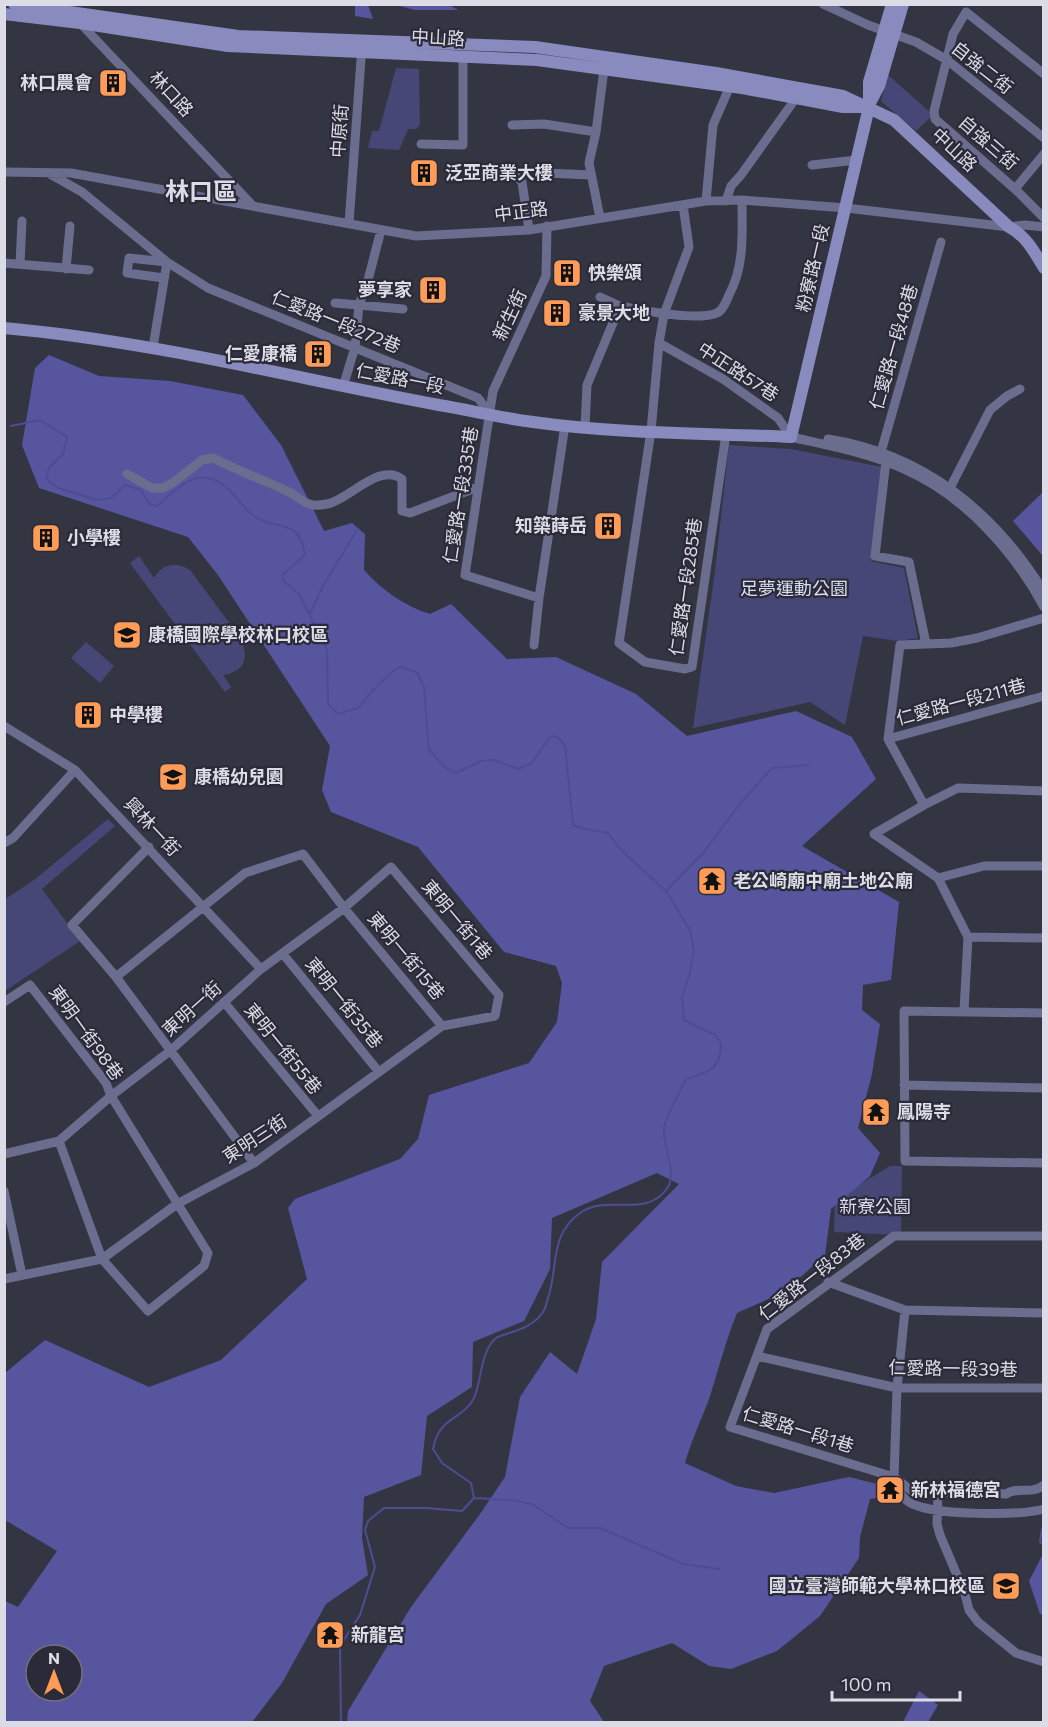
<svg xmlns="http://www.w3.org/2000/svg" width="1048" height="1727" font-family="Commissioner,'Noto Sans TC',sans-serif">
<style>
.green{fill:#474777}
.forest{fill:#57559e;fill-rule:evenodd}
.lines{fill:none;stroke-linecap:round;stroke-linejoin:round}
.stream{stroke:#4e4c94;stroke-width:2}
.street{stroke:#6b6d8e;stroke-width:9}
.secondary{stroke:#898bbf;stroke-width:12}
.labels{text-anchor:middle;stroke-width:4.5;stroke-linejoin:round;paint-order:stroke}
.street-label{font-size:18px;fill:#dcdce6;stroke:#2a2a39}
.poi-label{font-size:18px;font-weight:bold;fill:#dcdce6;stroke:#2a2a39;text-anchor:start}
.park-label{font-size:18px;fill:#dadcf1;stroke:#2a2a39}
.district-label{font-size:24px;font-weight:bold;fill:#dcdce6;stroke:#2a2a39}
</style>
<rect width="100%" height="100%" fill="#343543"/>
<!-- green -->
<path class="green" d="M396,68L419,69L420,125L416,129H408L399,150L368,148L372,131H379Z
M888,75L933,115L916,131L881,101Z
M729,445L791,449L882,467L871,561L904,568L918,638L898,641L863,636L845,725L810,702L693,728L715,571Z
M139,556L154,578C161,564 177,561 190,570L239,636C250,656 246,671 223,675L231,687L225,692L130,563Z
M86,642L114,666L100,683L71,658Z
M108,819L115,826L42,889L80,941L5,991L4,900L34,880Z
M890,1166H902L901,1235L834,1232L835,1199Z"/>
<!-- forest -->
<path class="forest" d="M355,5H368L373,19L355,16Z
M396,5H449L458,10H415Z
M49,355L99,376L170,381L243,395L281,445L324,531L352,523L365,534L364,570C382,590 404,606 430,614L451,604L507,659L556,657L636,694L687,736L796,711L852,737L876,779L802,846L899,902L891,980L863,985L862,1010L880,1024L872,1074L858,1128L880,1153L870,1176L831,1209L825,1255L784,1292L737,1313C725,1342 718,1372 708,1402C700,1422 691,1442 685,1463L736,1486L774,1493L849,1477L881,1485L876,1498L870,1499L860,1537L859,1558L820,1616L777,1651L731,1669L709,1666L672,1643L604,1666L590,1701L604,1722H347L348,1711L411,1607L480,1514L505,1477L520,1397L550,1352L577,1374L596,1319L602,1262L679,1184L657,1173L552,1218L550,1269L524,1321L473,1342L472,1387L427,1416L421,1475L364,1497L362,1538L368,1575L326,1604L282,1683L252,1722H5V1601L18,1607L57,1551L5,1520V1373L45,1340L149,1387L221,1360L307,1279L288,1208L295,1199L400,1159L418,1139L429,1095L529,1063L557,1022L562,983L556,966L504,952L418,847L331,812L322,790L330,746L218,575L188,537L39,488L22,445L35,368ZM36,1655H72V1691H36Z
M1043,492V556L1013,521Z
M1043,1554L1044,1615H1043L1040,1614L1029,1581Z
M919,1691L938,1705L928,1722H903Z"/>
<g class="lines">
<!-- stream -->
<path class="stream" d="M11,426L40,420L67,437L63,454L49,468L46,479L58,488L97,500L111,498L125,485L141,490L149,504L157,506C168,497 183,480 199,478C227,475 236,503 254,516C276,532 300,516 305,555L283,574V580L299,594L327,650L328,704L338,714L358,708L373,690L393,671L400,667L417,672L424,687L429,750L446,768L456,773L481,761L494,760L518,769L532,763L549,738L556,736L565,745L573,825L581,828L608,833L621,850L666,891L690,930L694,951L689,976L682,997L684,1020L715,1035L721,1043C721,1070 708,1072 686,1079C681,1090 664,1119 664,1129C663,1146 677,1172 668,1187C647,1220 607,1193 580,1213C550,1235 558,1264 549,1295C547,1300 546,1308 543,1312C535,1324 522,1329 509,1333C505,1335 499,1336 496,1338C480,1352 482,1380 474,1398C463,1420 439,1416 433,1449L442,1463L471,1483L474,1498L462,1511L426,1508H384L368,1521L365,1530L375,1567L360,1615L340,1646L341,1722
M310,614L324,584L357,530
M666,891L703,853L739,805L772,768L809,765
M474,1498L512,1500L532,1504L568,1528H600L683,1564L719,1569
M1042,1529L1040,1542L1044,1545"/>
<!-- street -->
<path class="street" d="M823,4L868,25L916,42L947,60L1044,138
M80,23L253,206
M1044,74L966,12L953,34L934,111L935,119L1015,189L1044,218
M512,125L544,124L596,132
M421,144L463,145V57
M812,165L857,160
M4,172L71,173L416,236L529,230L706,201L742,200L846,208L1009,227L1025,225L1044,227
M546,173L591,175
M50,174L82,192L167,262L208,288L478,398L490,414
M514,174L522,182L529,230
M1015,189L1044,154
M706,201L713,125L730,86
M726,201L731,186L741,175L796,98
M683,205L689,247L664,314L659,343L651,431L619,643L645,662L685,669L692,667L726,434
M600,218L589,163L596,132L604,69
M349,223L362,46
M381,230L368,280L359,305L403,309
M4,263L89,270
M20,264L22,221
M66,269L70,226
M164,278L127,273L129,258L167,262
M335,303L359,305L355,347L343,387
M620,306C639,310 706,323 720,311C724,307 727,300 729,295C745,265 742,233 742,200
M659,343L723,379L778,418L791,437
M153,347L167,262
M585,427L587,385L620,306L600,297
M791,437C830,446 870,453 906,470C964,495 1015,553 1044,607
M828,439C923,454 994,511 1044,592
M127,474L152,488H163L174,482L202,460L213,458C238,471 264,480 289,492C296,495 302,502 309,504C314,506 322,505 327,504C349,500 379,462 402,479V511L410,513L478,487
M950,488L990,410L1007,396L1020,389
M539,598L465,575L493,391L546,276L547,226
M926,644L909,562L875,556L886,461L881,452L941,242
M534,645L539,598L565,425
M4,726L75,770L261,969
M888,739L1044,696
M1044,791L958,788L924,805L874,834L938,878L984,866H1044
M924,805L888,739L900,645L951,643L977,638L1044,618
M4,843L13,838L75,770
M149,847L72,925L116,977L254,1163
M938,878L968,937L964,1011
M968,937L1044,938
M283,954L379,1072
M116,977L245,873L303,854L344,908L442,1026
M4,1002L30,985L106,1083L111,1096L208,1253L204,1266L148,1311L102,1259L59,1141
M224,1002L318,1116
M1044,1013L904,1011L905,1161L1044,1163
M904,1085L1044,1088
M4,1154L59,1141L111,1096L170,1051L261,969L344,908L391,867L499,995L495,1016L442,1026L254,1163L177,1204L102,1259L4,1279
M4,1191L22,1275
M1044,1236H894L767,1329L730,1427L894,1477L912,1491L1006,1494C1017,1486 1032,1495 1044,1485
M828,1282L905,1310L1044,1313
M905,1310L897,1388L894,1477C897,1489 902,1501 915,1505C940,1515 1018,1516 1044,1509
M757,1356L897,1388H1044
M938,1493L937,1524L940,1535L965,1594L969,1610L978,1622L1016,1653L1044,1662"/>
<!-- secondary -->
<path class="secondary" d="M14,4L238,36L535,47L716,73L843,96L894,120L1009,227C1026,236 1034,251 1044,268
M4,14L80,23L228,46L537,60L742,88L843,107H861
M870,103L879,86L903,4
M4,328C151,341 294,378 439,405C470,410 501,418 533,422C618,434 706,433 791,437L869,107V82L892,4"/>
</g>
<!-- icons -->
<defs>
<g id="building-square" transform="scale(1.5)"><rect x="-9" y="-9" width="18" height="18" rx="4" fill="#fe9c57" stroke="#2a2a39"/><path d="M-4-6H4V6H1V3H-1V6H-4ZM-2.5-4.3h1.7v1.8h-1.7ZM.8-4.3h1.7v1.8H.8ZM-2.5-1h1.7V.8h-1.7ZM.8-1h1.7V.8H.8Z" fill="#111"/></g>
<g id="school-square" transform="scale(1.5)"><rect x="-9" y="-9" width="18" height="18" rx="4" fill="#fe9c57" stroke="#2a2a39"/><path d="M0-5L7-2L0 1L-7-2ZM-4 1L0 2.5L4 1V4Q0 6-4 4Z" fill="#111"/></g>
<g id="temple-square" transform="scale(1.5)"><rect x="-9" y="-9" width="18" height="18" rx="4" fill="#fe9c57" stroke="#2a2a39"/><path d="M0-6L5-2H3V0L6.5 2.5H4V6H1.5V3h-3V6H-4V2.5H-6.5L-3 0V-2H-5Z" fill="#111"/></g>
<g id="university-square" transform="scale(1.5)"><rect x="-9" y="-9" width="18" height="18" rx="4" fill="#fe9c57" stroke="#2a2a39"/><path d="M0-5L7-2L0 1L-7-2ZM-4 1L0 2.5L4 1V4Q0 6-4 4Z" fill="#111"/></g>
</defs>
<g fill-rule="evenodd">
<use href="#building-square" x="113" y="83"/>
<use href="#building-square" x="424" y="173"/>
<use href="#building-square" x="567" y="273"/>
<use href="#building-square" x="433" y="290"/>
<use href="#building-square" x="557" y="313"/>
<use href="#building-square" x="318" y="354"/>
<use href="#building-square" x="608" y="526"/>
<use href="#building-square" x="46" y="538"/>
<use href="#school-square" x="127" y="635"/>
<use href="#building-square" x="88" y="715"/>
<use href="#school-square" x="173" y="777"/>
<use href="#temple-square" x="712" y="881"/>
<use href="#temple-square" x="876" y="1112"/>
<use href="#temple-square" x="890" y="1490"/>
<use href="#university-square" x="1006" y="1586"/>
<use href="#temple-square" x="330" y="1635"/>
</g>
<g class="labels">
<!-- street labels -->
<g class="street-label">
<text transform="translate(438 38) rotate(3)" y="6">中山路</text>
<text transform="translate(982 68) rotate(38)" y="6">自強二街</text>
<text transform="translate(171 94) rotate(47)" y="6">林口路</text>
<text transform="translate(340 131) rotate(-86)" y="6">中原街</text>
<text transform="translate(988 143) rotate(41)" y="6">自強三街</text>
<text transform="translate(954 150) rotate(43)" y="6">中山路</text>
<text transform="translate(521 212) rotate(-7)" y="6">中正路</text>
<text transform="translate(813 268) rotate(-77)" y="6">粉寮路一段</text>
<text transform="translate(510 315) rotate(-65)" y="6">新生街</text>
<text transform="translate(336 322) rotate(22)" y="6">仁愛路一段272巷</text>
<text transform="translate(894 347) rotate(-74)" y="6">仁愛路一段48巷</text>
<text transform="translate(738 372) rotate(33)" y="6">中正路57巷</text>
<text transform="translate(400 379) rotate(11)" y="6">仁愛路一段</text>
<text transform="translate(461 495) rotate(-81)" y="6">仁愛路一段335巷</text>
<text transform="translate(686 587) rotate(-82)" y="6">仁愛路一段285巷</text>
<text transform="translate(961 702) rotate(-15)" y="6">仁愛路一段211巷</text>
<text transform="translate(152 827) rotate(47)" y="6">興林一街</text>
<text transform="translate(457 920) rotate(50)" y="6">東明一街1巷</text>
<text transform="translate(406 956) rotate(50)" y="6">東明一街15巷</text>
<text transform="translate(344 1003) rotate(51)" y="6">東明一街35巷</text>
<text transform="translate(192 1009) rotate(-42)" y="6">東明一街</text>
<text transform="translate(86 1033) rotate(54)" y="6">東明一街98巷</text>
<text transform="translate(283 1049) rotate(51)" y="6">東明一街55巷</text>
<text transform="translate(255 1139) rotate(-33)" y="6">東明三街</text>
<text transform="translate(812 1277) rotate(-38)" y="6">仁愛路一段83巷</text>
<text transform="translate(953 1369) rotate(1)" y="6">仁愛路一段39巷</text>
<text transform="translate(798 1430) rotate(17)" y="6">仁愛路一段1巷</text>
</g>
<!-- poi labels -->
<g class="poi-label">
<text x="92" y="89" text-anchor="end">林口農會</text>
<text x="445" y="179">泛亞商業大樓</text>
<text x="588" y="279">快樂頌</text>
<text x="412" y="296" text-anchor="end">夢享家</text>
<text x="578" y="319">豪景大地</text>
<text x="297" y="360" text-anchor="end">仁愛康橋</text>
<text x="587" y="532" text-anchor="end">知築蒔岳</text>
<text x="67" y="544">小學樓</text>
<text x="148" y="641">康橋國際學校林口校區</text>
<text x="109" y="721">中學樓</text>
<text x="194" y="783">康橋幼兒園</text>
<text x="733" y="887">老公崎廟中廟土地公廟</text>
<text x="897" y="1118">鳳陽寺</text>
<text x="911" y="1496">新林福德宮</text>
<text x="985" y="1592" text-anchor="end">國立臺灣師範大學林口校區</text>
<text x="351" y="1641">新龍宮</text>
</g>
<!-- park labels -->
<g class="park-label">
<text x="794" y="595">足夢運動公園</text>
<text x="875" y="1213">新寮公園</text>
</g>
<!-- district labels -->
<g class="district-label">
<text x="201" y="200">林口區</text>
</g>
</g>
<!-- border -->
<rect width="1048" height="1727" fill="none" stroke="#dcdce6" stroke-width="12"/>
<!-- north arrow -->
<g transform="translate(54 1673)"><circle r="28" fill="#2a2a39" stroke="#71717e" stroke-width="1.5"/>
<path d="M0-4.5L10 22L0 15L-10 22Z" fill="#fe9c57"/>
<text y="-9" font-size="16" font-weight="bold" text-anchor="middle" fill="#dcdce6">N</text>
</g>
<!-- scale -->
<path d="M832 1691v9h128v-9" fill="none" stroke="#dcdce6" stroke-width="3"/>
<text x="841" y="1691" font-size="18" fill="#dcdce6" stroke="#2a2a39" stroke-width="4.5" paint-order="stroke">100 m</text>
</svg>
